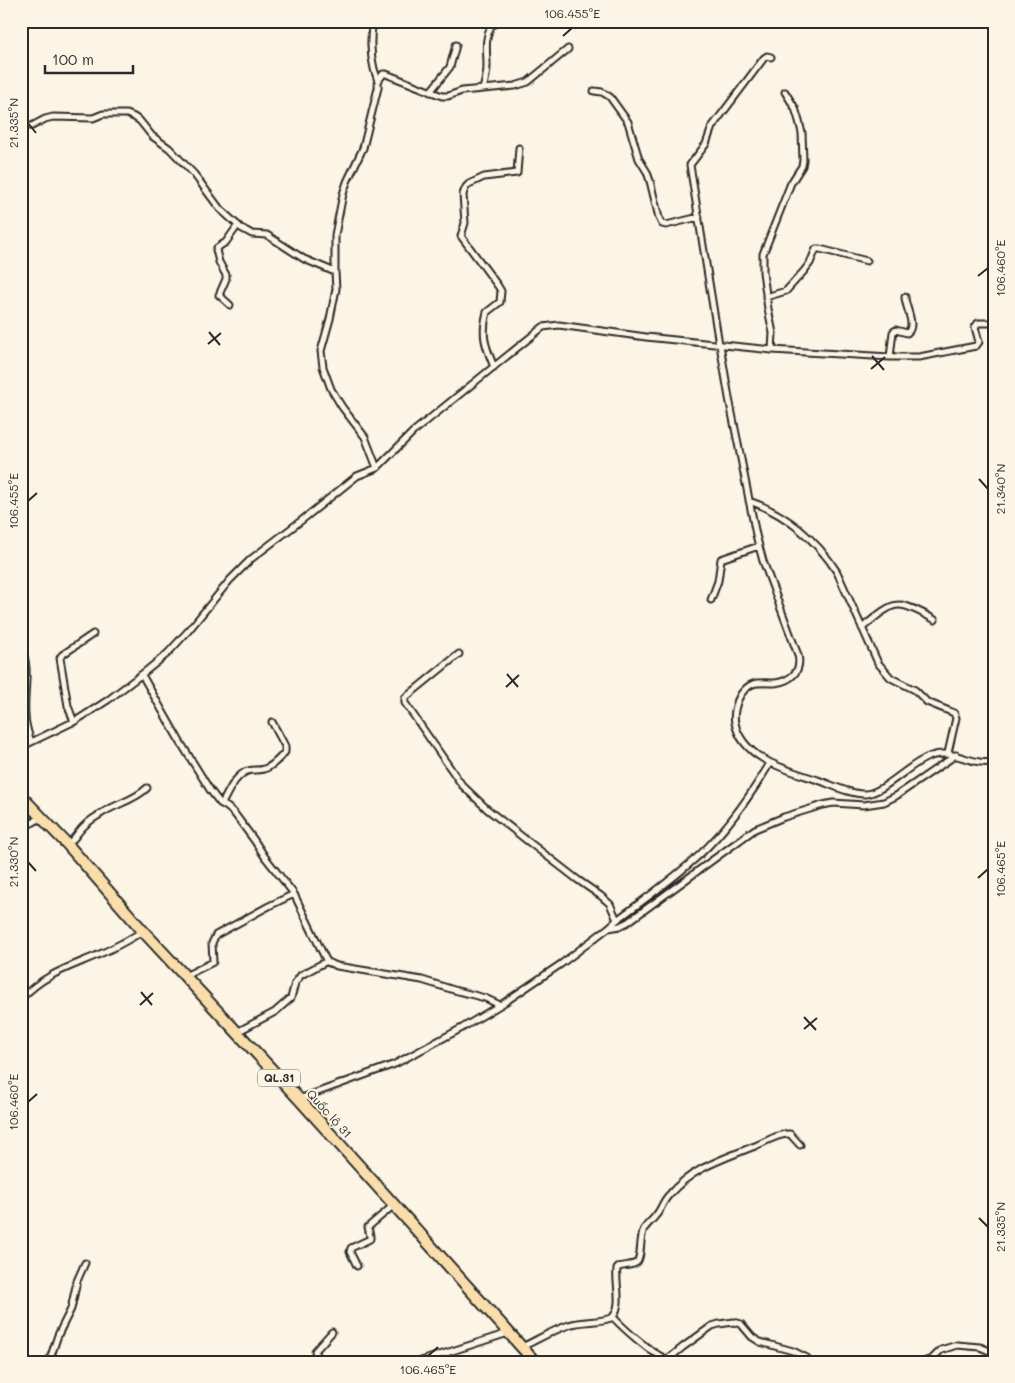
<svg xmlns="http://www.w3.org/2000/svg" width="1015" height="1383" font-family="Mali,sans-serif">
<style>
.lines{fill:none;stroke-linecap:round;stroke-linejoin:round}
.street-casing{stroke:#2b2b2b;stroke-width:9}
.highway-casing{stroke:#2b2b2b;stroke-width:14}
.street{stroke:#fcf5e5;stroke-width:5}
.highway{stroke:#f9deab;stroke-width:10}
.ticks{fill:none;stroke:#2b2b2b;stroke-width:2}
.labels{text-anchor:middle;stroke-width:4;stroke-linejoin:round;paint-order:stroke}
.shield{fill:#fcf5e5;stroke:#6a6863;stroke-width:1}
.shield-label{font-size:11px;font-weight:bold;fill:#2b2b2b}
.street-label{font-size:12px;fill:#2b2b2b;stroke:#fcf5e5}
.neatline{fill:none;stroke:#2b2b2b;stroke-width:2}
.ticks-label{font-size:12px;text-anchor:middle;fill:#2b2b2b}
</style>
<rect width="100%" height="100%" fill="#fcf5e5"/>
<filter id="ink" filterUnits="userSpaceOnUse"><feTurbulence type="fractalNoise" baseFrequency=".02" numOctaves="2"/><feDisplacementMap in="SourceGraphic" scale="10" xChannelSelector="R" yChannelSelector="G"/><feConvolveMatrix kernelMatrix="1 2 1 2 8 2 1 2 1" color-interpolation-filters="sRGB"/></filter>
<g filter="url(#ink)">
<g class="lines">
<!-- street casing -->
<g class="street-casing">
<path id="street" d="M373,21C370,37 370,53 374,69C376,76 379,79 378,88L363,148L347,182L343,194L335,235V272L336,289L330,319L321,351L323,367L331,389L342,407L365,437L377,468
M379,80L383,74H386L442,96H448L462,91L483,89C485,82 487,74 487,66C487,51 484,40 491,26L500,21
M483,89L515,86L528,82L568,49
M594,91L602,92L610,97L628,122L639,159L647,172L650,181L659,218L662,224L666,225L699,217
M430,92L450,67L456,45
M21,126H32L45,119L53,117L93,118L103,114H127L134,117L140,121L152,136L169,148L194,174L220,209L241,228L252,234L267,235L304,259L335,272
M766,297L786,291L804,271L810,263L816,249H820L867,261
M230,305L219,295L226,279V275L219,262L216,250L217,248L226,242L238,225
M719,344L690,165L706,144L712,127L764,58L767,56L771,57
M720,345L729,398L756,535L763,561L798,655C802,671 791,681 775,683C768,683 759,682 753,684C748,686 744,690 741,694C736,702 733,714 735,723C743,760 788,770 818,780C832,785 852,795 866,794C885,792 911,762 931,756C954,748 971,766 994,762
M772,350L773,333L768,309L763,272V254L791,183L802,166L803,160L802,133L799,121L795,108L785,92
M890,357L893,332L896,330L907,333C917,326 905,307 905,297
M494,367C485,345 481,335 487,312L500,302L501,291L498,286L461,236L465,223L463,194L466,187L469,184L484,177L517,173L519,148
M749,501C785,513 817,540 837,572L878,663L891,678L915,690L927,702L954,713L956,718L948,753
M711,600L718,581L721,559L759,546
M862,628C871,621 887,605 898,605C908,604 926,615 935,620
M21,647C31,669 23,692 25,715C25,724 28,733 31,742
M459,654L405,698V703L462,785L487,809L525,839L578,880L601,896L610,904L617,920
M142,675L179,740L210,790L220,803L227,807L234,813L254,840L265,857L294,894L327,962L337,966L422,980L454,990L485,998L500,1005
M74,722L68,706L60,658L62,655L93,634
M21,747L77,720L108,700L146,671L167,654L189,630L230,580L251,559L302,520L357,476L377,468L413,432L543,327L559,325L646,337L772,350L890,357H919L976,346L979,342L975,327L978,323H994
M222,804C227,794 234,778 245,772C251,769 258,771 264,769C272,767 280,758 285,752V746L272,722
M21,828L34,822L41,817
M68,844C72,841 75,837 78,833C83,826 92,819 99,815C114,804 134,801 147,788
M609,928L620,926L628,922L755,829L784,817L823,805L833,803L864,805L884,802L896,796L956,755
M185,976L213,962L212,943L216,935L269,906L294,894
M21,999C45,973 71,967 102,953C116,947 130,939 143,931
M237,1032L275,1012L291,998L295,983L301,975L327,961
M299,1099L395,1064L462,1028L505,1002L561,964L608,928L617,920C641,902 665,885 688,865C721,838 748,800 770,763
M357,1266L350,1252L351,1248L370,1239V1236L368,1227L394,1205
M613,1317C624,1329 651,1353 666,1359L672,1356L683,1347L712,1326L719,1324L734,1322L741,1324L752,1337L760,1342L793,1351L807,1358L805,1362
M522,1347C537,1340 553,1330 569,1325C583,1320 603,1323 613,1317C623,1303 615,1285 617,1269L619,1267C625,1265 633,1266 637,1262C642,1257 639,1239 644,1229C648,1223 655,1218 659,1211C662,1206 664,1200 669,1195C692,1168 723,1159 755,1146C766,1142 778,1133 790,1134L800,1145
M49,1362L58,1335L71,1309L77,1281L85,1263
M323,1362L316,1355L315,1351L332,1332
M418,1362L508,1333
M923,1362L932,1359L941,1350L957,1345L980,1347L994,1353"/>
</g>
<!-- highway casing -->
<g class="highway-casing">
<path id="highway" d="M21,796L68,845L143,931L299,1099L535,1362"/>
</g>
<!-- street -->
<use href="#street" class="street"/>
<!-- highway -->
<use href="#highway" class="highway"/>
</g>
</g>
<!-- ticks -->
<path class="ticks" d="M563,36L572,28M28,123L36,133M978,276L988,268M209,332L220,345M208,344L221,333M872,356L884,370M871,369L885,357M979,479L988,489M28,501L37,493M507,674L518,687M506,687L519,675M28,862L36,871M978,878L988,869M141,992L152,1005M140,1005L153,993M804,1017L816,1030M804,1029L817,1018M28,1102L37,1094M979,1218L988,1227M428,1356L438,1347"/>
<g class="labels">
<!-- shield labels -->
<rect class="shield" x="258" y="1069.5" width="42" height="17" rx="4"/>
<g class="shield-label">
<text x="279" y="1082">QL.31</text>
</g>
<!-- street labels -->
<g class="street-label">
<text transform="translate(329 1114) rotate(48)" y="4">Quốc lộ 31</text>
</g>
</g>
<!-- margin -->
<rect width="1015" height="1383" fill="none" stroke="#fcf5e5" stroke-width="55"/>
<!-- scale -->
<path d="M45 65v8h88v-8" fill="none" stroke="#2b2b2b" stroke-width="2.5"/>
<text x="52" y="65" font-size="15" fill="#2b2b2b" stroke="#fcf5e5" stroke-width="4" paint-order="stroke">100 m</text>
<rect x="28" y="28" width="960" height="1328" class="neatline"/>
<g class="ticks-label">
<text x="572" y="18">106.455°E</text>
<text transform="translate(14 123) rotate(-90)" y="4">21.335°N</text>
<text transform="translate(1001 268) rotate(-90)" y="4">106.460°E</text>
<text transform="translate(1001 489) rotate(-90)" y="4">21.340°N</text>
<text transform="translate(14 501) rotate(-90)" y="4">106.455°E</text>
<text transform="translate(14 862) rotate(-90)" y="4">21.330°N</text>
<text transform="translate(1001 869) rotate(-90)" y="4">106.465°E</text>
<text transform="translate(14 1102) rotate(-90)" y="4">106.460°E</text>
<text transform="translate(1001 1227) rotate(-90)" y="4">21.335°N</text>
<text x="428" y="1374">106.465°E</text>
</g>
</svg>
